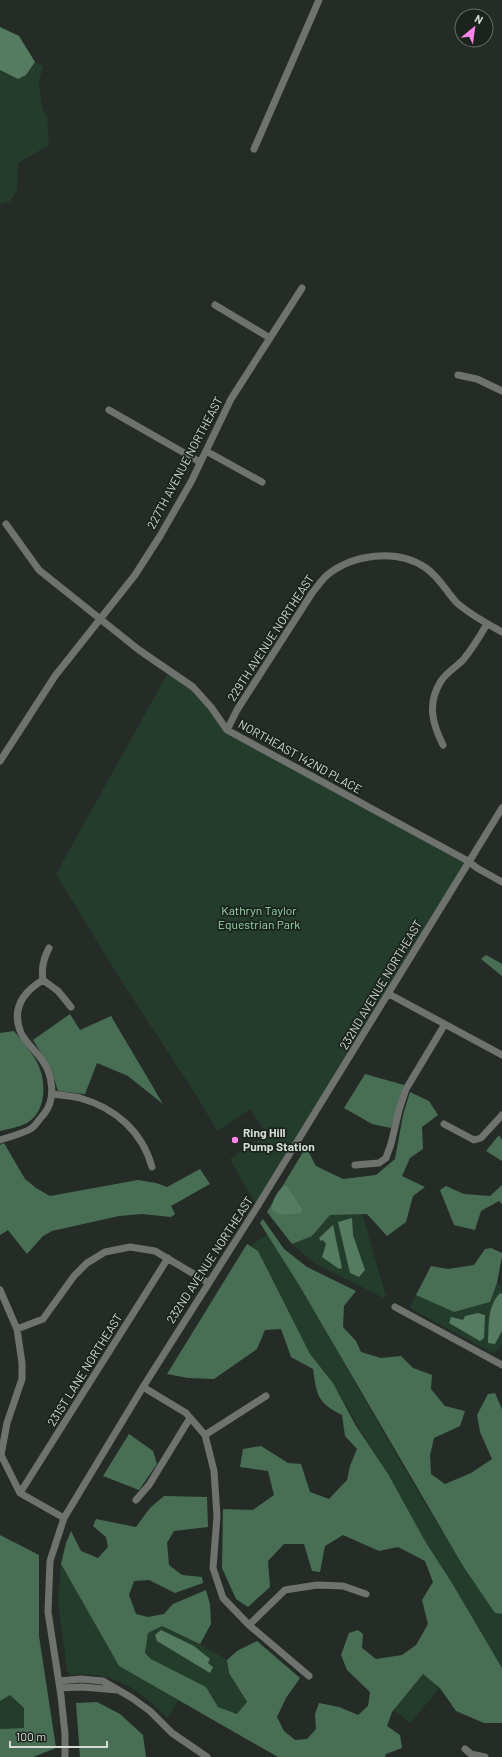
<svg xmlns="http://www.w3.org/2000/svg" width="502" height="1757" font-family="Barlow,sans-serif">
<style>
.green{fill:#243c2c}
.forest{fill:#486f54}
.water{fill:#557c60}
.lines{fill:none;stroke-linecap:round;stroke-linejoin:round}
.minor{stroke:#6f726f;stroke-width:7}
.poi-dot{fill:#fa87e7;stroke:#1b231d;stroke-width:1.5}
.labels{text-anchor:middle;stroke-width:3.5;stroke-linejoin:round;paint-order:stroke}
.street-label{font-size:12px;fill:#d6dbd7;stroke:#1b231d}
.park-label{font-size:12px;fill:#99daac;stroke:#1b231d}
.poi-label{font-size:12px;font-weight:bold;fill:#d6dbd7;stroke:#1b231d;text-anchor:start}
</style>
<rect width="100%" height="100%" fill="#252c27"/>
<!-- green -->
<path class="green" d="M35,62L43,66L39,81L42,108L47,117L49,145L18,163L17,191L9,202L0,204V70L18,79L26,75Z
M169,671L193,687L227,730L468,861L257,1207L230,1159L267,1134L250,1109L217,1131L198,1098L122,982L56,874Z
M362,1214L386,1296L384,1298L316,1264L292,1244L312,1235L329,1215Z
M268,1234C346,1359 411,1492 495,1612L502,1614V1668L452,1583L425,1541L333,1383L310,1354L258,1251L250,1246Z
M497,1283L502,1286V1345L499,1350L493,1353L413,1310L410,1306L416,1295L454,1312L490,1302Z
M61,1564L119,1666L178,1700L168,1718C139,1690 114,1670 71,1675L67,1671L58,1601Z
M163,1625L200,1644L227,1660L229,1673L247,1703L237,1714L218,1707L206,1687L151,1659L145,1653L148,1633Z
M423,1674L440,1688L410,1723L394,1710Z
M10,1695L25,1708L24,1728L0,1729V1701Z"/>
<!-- forest -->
<path class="forest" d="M486,955L502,964V976L481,959Z
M70,1014L80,1030L111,1016L163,1104L128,1076L97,1063L85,1094L58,1091L51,1069L33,1040Z
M14,1031C23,1043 37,1057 41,1072C46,1090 44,1113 27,1123C19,1127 9,1129 0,1131V1033Z
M365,1074L404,1085L391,1128L372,1124L344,1108Z
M410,1092L429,1101L438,1115L422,1127L423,1149L410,1158L402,1176L425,1187L413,1196L406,1222L387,1236L367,1214L330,1215L312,1236L292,1244L267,1212L306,1147L316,1166L343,1179L376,1175L395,1159L403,1115Z
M499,1135L502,1140V1161L486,1151Z
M4,1143L25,1179L36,1188L50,1196L138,1180L156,1183L167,1187L200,1169L210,1184L171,1206L175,1214L171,1217L142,1214L119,1216L52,1231L43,1236L27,1254L8,1230L0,1235V1145Z
M502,1185V1204L499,1201L481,1211L475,1230L454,1225L440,1190L446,1186L464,1194L490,1196Z
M263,1219L284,1249L307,1267L356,1291L344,1306L343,1327L356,1341L361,1352L381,1358L401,1356L413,1368L432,1375L431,1389L445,1406L465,1411L460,1426L434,1438L430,1455L431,1474L445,1484L471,1473L492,1459L480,1432L477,1415L488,1394L495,1393L502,1409V1614L495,1613L463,1566L299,1285L260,1223Z
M247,1244L258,1251L310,1354L333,1383L356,1426L388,1474L425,1541L452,1583L502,1668V1723H484L456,1711L440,1688L423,1674L392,1712L387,1726L400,1735L402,1748L386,1754L385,1757H278L119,1666L61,1564L66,1543L71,1531L81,1551L98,1558L108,1547L106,1537L93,1526L96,1519L136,1527L150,1508L164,1496L207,1497L208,1527L174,1531L167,1543L169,1565L182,1575L202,1577L203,1583L175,1593L149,1580L134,1581L129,1595L136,1614L148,1617L164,1614L173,1604L206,1590L210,1604L211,1624L200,1644L162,1626L148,1633L145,1653L151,1659L206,1687L218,1707L237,1714L247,1702L229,1673L227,1660L237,1651L257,1641L300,1678L286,1698L277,1717L284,1731L295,1740L307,1739L316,1729L315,1714L319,1703L339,1707L358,1715L368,1706L370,1692L347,1670L341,1655L349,1633L358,1630L363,1634L362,1648L376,1659L402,1655L416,1645L428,1624L422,1600L433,1582L425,1561L398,1547L379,1551L343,1535L325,1546L320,1572L312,1571L304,1544H284L268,1561L270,1587L248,1607L236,1599L222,1568L223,1509L253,1510L274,1495L268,1471L240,1467L243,1449L261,1446L288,1463L301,1464L310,1492L329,1499L347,1480L350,1466L357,1449L345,1436L342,1415C317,1402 317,1396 313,1369L291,1357L281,1329L265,1330L257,1349L214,1379L188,1378L167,1374Z
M491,1248L502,1253V1256L497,1283L490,1302L454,1312L416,1295L431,1266L448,1269L474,1265L485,1249Z
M129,1434L153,1451L157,1464L139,1490L103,1476Z
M0,1535L39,1555V1636L56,1748L33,1757H0V1729L24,1728V1708L10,1695L0,1701Z
M97,1702L120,1714L143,1735L146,1757H80L76,1703Z"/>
<!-- water -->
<path class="water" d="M0,27L19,36L35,62L26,75L18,79L0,70Z
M286,1185L302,1209V1213C292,1214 278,1218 272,1209C272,1200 278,1189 286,1185Z
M352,1218L353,1235L365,1270L359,1277L350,1273L338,1222Z
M333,1225L342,1268L339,1269L322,1257L326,1244L323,1240L321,1241L319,1238Z
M500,1293L502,1294V1331L495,1344L488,1343C489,1325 487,1307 500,1293Z
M478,1313L485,1315L484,1338L480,1341L449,1323L451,1317L463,1320L465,1316Z
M161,1630L194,1646L210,1659L208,1663L213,1667L210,1673L157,1641L155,1635Z"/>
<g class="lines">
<!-- minor -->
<path class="minor" d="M254,149L319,0
M215,305L270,338
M458,375L477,379L502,391
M109,410L200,462
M206,451L262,482
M6,524L39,570L139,650L193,687L211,707L227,730L468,861L477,868L502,882
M227,730L237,710L312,593C317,587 321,581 326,576C352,554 397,548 426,568C439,577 446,591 456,602C469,614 486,623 502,632
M443,745C432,723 427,703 441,681C446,673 456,667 463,660C472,649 480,636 487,624
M0,761L55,676L135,575L160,536L191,482L231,399L302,288
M49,948C43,959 41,968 43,980L58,991L71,1007
M389,994L502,1055
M52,1094C61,1095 71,1096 80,1098C115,1108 142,1131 152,1167
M444,1124L474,1140L481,1138L502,1115
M0,1140C9,1137 25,1133 32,1128C36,1125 40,1118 44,1114C56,1099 53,1075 42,1060C36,1051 26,1043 21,1033C11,1009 23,992 43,980
M355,1165L379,1163L386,1158L391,1144L399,1110L406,1089L445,1024
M0,1290L17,1329L22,1363V1379L7,1423L1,1455L20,1493L64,1518
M395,1307L502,1365
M17,1329L43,1319L74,1276L87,1263L105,1252L130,1247L155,1251L209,1283
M143,1387L186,1413L205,1435L214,1471L217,1516L213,1568L223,1598L249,1625L309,1676
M205,1435L266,1396
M20,1493L168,1258
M136,1500L149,1485L190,1418
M249,1625L285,1590L317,1585L343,1586L366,1594
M59,1681L81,1679L103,1681L132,1698L150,1711L172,1733L207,1757
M60,1688L82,1687L117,1690
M465,1749L471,1754L485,1757
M65,1757V1734L61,1696L48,1612L50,1561L64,1518L143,1387L257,1207L502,808"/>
</g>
<!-- markers -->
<circle class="poi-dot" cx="235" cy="1140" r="4"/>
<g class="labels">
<!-- street labels -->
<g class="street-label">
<text transform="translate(185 463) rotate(-62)" y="4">227TH AVENUE NORTHEAST</text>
<text transform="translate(271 638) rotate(-57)" y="4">229TH AVENUE NORTHEAST</text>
<text transform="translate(300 757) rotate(29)" y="4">NORTHEAST 142ND PLACE</text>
<text transform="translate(381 985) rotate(-59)" y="4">232ND AVENUE NORTHEAST</text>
<text transform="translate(210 1260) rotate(-57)" y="4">232ND AVENUE NORTHEAST</text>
<text transform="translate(85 1370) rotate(-58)" y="4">231ST LANE NORTHEAST</text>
</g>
<!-- park labels -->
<g class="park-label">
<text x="259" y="915">Kathryn Taylor<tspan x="259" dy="14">Equestrian Park</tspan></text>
</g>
<!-- poi labels -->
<g class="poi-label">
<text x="243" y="1137">Ring Hill<tspan x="243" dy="14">Pump Station</tspan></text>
</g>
</g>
<!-- north arrow -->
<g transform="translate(474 28) rotate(29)"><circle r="19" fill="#1b231d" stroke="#666d67"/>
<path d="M0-3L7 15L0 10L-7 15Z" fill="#fa87e7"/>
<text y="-6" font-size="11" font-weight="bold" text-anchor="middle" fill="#d6dbd7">N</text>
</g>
<!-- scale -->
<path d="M10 1741v6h97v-6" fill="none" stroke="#d6dbd7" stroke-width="2"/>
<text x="16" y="1741" font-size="12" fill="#d6dbd7" stroke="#1b231d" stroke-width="3" paint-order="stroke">100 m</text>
</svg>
